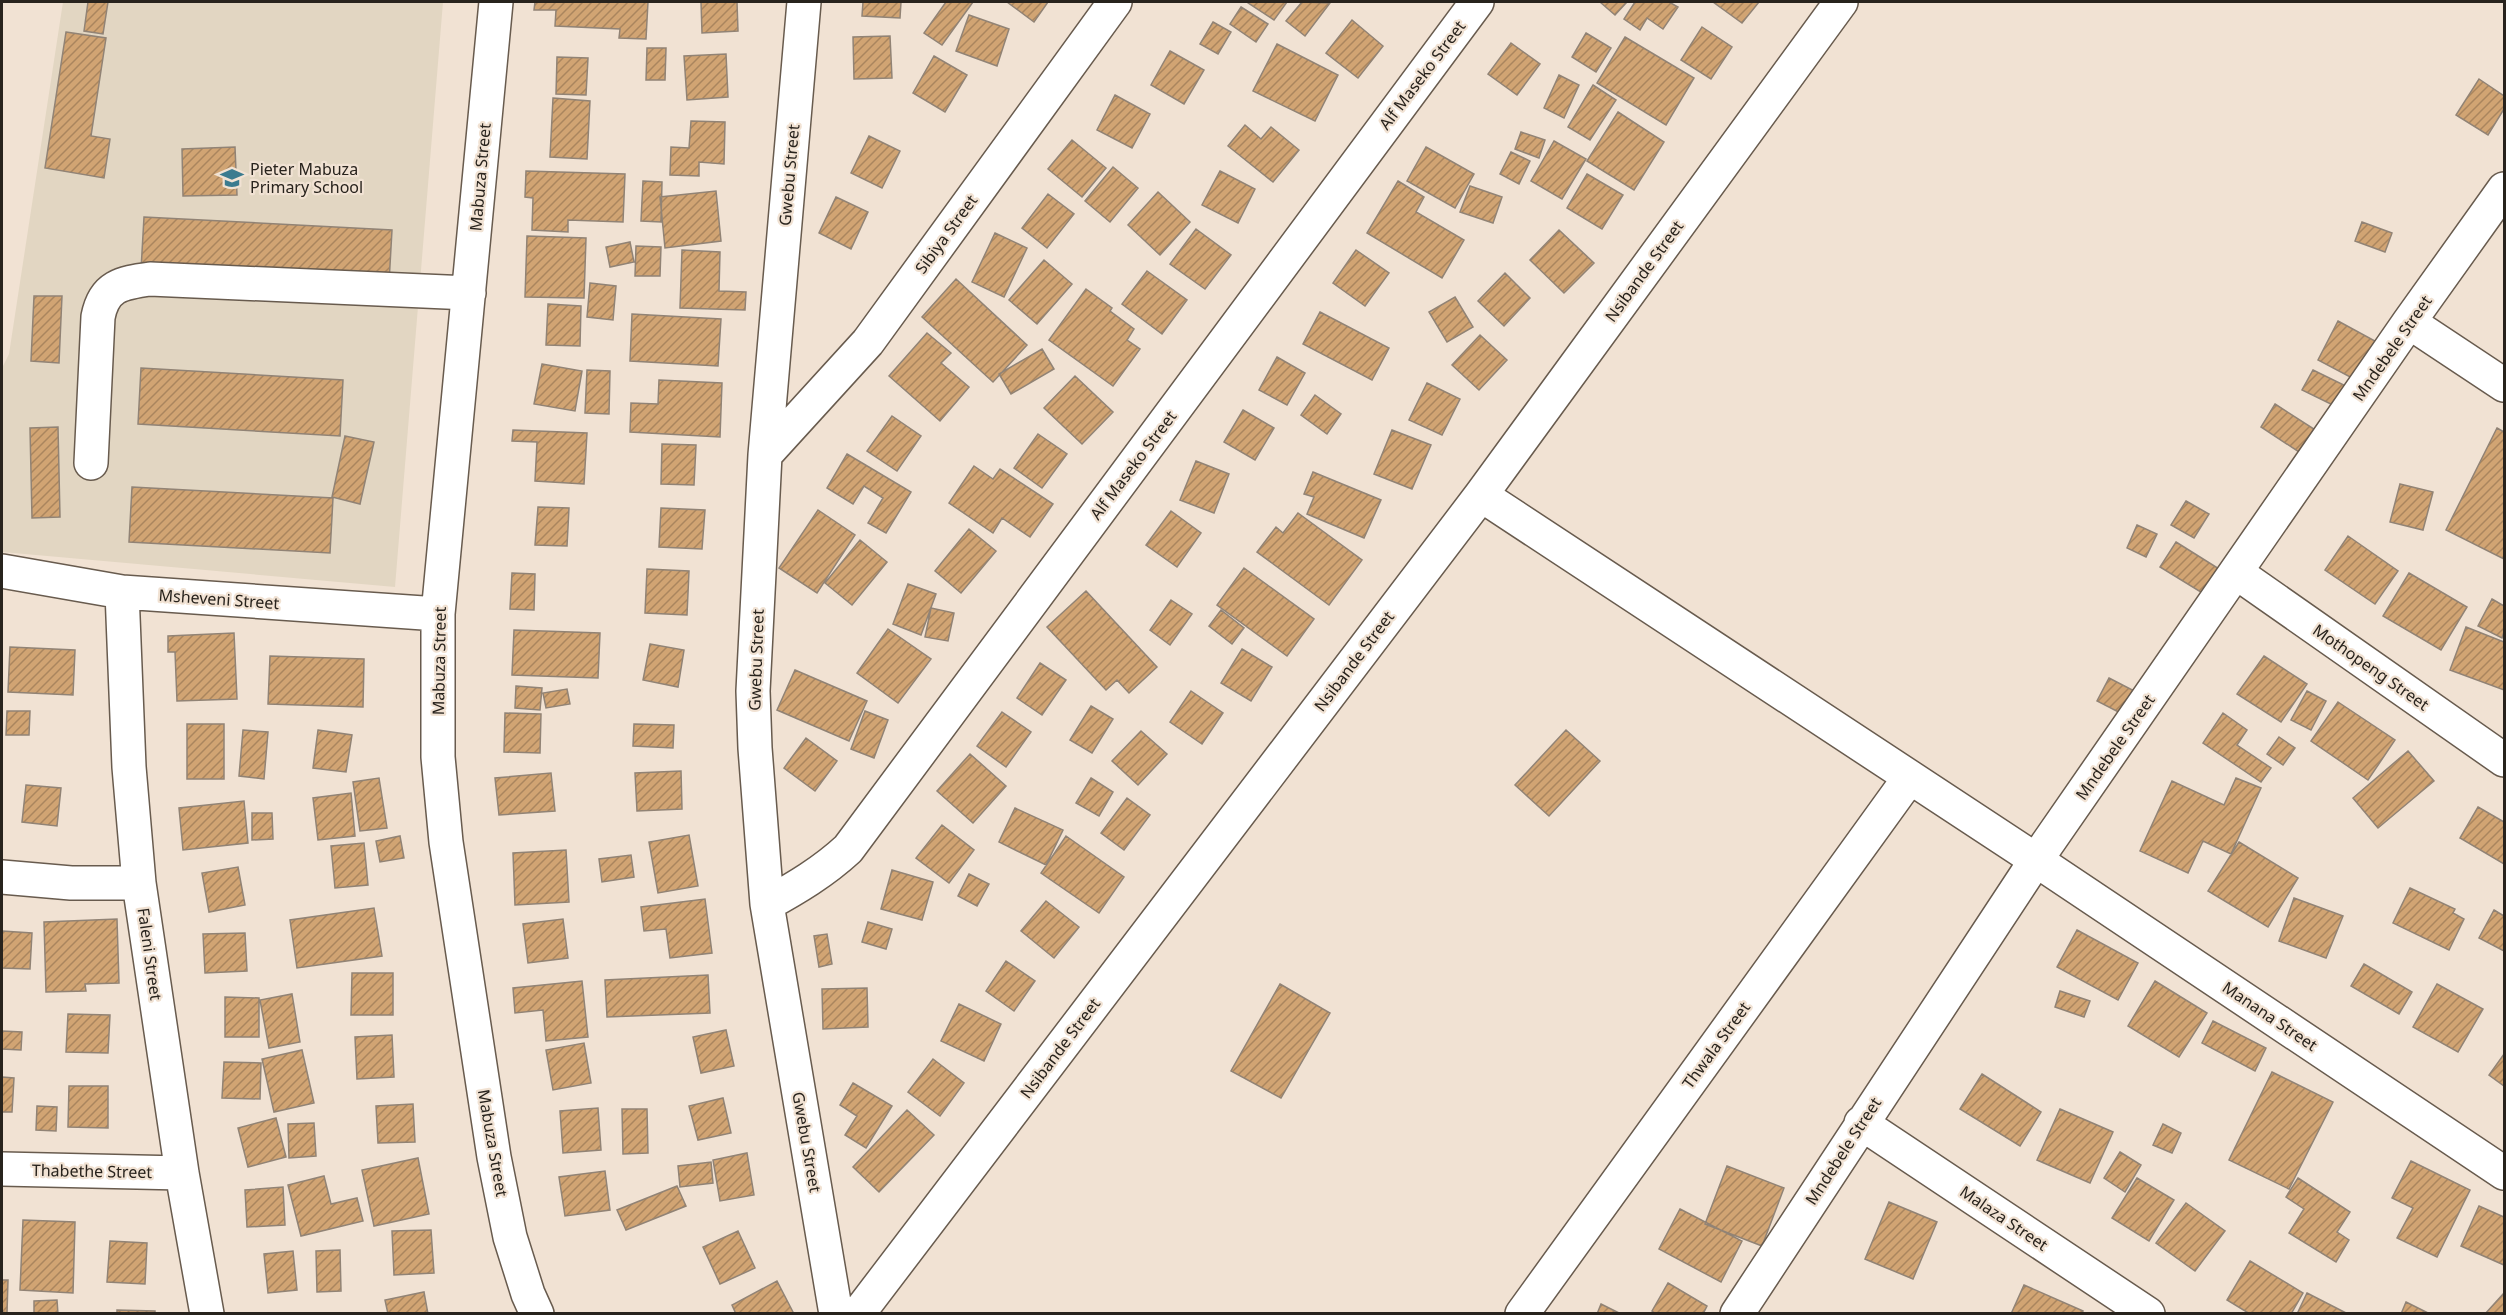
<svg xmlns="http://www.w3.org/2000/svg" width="2506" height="1315" font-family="'Noto Sans',sans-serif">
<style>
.education{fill:#e2d6c2}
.building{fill:url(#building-hatch);stroke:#918375;stroke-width:1.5}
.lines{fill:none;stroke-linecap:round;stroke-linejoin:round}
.minor-casing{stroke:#685b4e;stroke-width:36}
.minor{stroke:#fff;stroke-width:33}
.labels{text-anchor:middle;stroke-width:4.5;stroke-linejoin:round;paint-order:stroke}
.street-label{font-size:16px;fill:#28231d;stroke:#f1e2d3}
.poi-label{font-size:16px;fill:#28231d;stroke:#f1e2d3;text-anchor:start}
</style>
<defs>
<pattern id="building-hatch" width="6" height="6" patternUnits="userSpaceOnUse" patternTransform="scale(1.5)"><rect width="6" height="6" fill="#d1a473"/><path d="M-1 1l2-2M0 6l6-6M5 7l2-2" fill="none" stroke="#aa855e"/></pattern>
</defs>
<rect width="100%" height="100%" fill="#f1e2d3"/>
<!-- education -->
<path class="education" d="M63,2H443L395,587L2,552V368L9,354Z"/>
<!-- building -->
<path class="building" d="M88,2H108L103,34L84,31Z
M535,2H648L646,39L619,38L620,29L555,26L556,10H534Z
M701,2H737L738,31L702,33Z
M863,2H901L900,18L862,16Z
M946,2H973L942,45L924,33Z
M1007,2H1048L1034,22Z
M1249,2H1287L1274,20L1248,3Z
M1302,2L1330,3L1305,36L1286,21Z
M1600,2H1627L1615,15Z
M1635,2H1669L1678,7L1663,29L1647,18L1640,30L1624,19Z
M1713,2H1759L1742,23Z
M1241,7L1268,24L1256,42L1230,24Z
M969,15L1009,29L997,66L956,51Z
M1352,20L1383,46L1358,78L1326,53Z
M1213,22L1231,32L1218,54L1200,44Z
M1702,27L1732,47L1711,79L1681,60Z
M66,32L106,38L91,136L110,139L104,178L45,168Z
M1586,33L1611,48L1596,72L1572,57Z
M890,36L892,78L854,79L853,37Z
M1625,37L1694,78L1666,125L1597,83Z
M1511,43L1540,64L1517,95L1488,74Z
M1277,44L1338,75L1315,121L1253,91Z
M647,48H666L665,80H646Z
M1170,51L1204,70L1184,104L1151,85Z
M726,54L728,97L687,100L684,56Z
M934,56L967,75L945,112L913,93Z
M557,57L588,58L586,95L556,94Z
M1559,75L1579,85L1564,118L1544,108Z
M2479,79L2504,96V109L2488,135L2456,115Z
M1593,85L1616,100L1590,140L1568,127Z
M1115,95L1150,114L1132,148L1097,130Z
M553,98L590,101L587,159L550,157Z
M1618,112L1664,142L1634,190L1587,161Z
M691,121L725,122L724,164L699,162V176L670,175L671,147L689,148Z
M1245,125L1261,139L1271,127L1299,150L1273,182L1228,146Z
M1521,132L1545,140L1539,158L1515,149Z
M869,136L900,151L882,188L851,173Z
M1072,140L1106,168L1082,197L1048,169Z
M1554,141L1586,159L1562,199L1531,181Z
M235,147L237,195L183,196L182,149Z
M1426,147L1474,174L1455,208L1407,181Z
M1511,152L1530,161L1519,184L1500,174Z
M1113,167L1138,188L1110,222L1085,201Z
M526,171L625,174L623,222L568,220V232L532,230L533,198L525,197Z
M1220,171L1255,189L1238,223L1202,205Z
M1587,174L1623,195L1602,229L1567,208Z
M643,181L662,182L661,222L641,221Z
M1398,181L1424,197L1416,212L1464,240L1442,278L1367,233Z
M1470,186L1502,197L1493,223L1460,212Z
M716,191L721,241L665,248L660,197Z
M1158,192L1190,222L1160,255L1128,225Z
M1048,194L1074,214L1047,248L1022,228Z
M836,197L868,212L851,249L819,233Z
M144,217L392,230L389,283L141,270Z
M2362,222L2392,233L2385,252L2355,241Z
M1196,229L1231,255L1205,289L1170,264Z
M1559,230L1594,263L1564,293L1530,260Z
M995,233L1027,248L1004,297L972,282Z
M527,236L586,238L584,298L525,297Z
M630,242L634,262L610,267L606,247Z
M636,246L661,247L660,276H635Z
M682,250L720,252L719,291L746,292L745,310L680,308Z
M1356,250L1389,273L1365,306L1333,283Z
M1044,260L1072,284L1037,324L1009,300Z
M1147,271L1187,300L1162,334L1122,304Z
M1505,273L1530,298L1504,326L1478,301Z
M956,279L1027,345L993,382L922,317Z
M590,283L616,286L613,320L587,317Z
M1086,289L1112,308L1110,311L1134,329L1127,340L1140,349L1113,386L1049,340Z
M34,296H62L59,363L31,361Z
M1455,297L1473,327L1447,342L1429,312Z
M548,304L581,306L580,346L546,345Z
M1320,312L1389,348L1372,380L1303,344Z
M632,314L721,319L718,366L630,361Z
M2338,321L2375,341L2354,379L2318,360Z
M927,333L951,353L941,363L969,387L940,421L889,376Z
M1480,335L1507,360L1479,390L1452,365Z
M1042,349L1054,369L1011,394L999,374Z
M1277,357L1305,373L1287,405L1259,390Z
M542,364L582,371L575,411L534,404Z
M141,368L343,380L340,436L138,424Z
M587,370L610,371L609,414L585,413Z
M2313,370L2352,389L2341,409L2302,390Z
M1075,376L1113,412L1082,444L1044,408Z
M659,380L722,383L720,437L630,432L631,403L658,404Z
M1427,383L1460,399L1442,435L1409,420Z
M1315,395L1341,414L1327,434L1301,415Z
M2275,404L2317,431L2302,454L2261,427Z
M1243,410L1274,428L1255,460L1224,442Z
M892,416L921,436L897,471L867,451Z
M58,427L60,517L32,518L30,428Z
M2497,428L2504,432V559L2446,530Z
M513,430L587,433L584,484L535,481L537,442L512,441Z
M1392,430L1431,445L1412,489L1374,474Z
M1038,434L1067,454L1042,488L1014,468Z
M345,436L374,442L360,504L332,497Z
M662,444L696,445L694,485L661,484Z
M847,454L911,492L886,533L868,523L883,498L864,486L853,504L827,488Z
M1196,461L1229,474L1214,513L1180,500Z
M974,466L993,479L1000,469L1053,504L1030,537L1002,518L993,533L949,503Z
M1313,472L1381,500L1364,538L1307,514L1314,497L1304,494Z
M2400,484L2433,492L2423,530L2390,522Z
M132,487L333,498L330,553L129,542Z
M2186,501L2209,514L2194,538L2171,525Z
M538,507L569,508L567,546L535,545Z
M661,508L705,510L702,549L659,547Z
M818,510L855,535L817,593L779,568Z
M1171,511L1201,533L1177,567L1146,545Z
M1298,513L1362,560L1329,605L1257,552L1276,527L1283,533Z
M2137,525L2157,534L2146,557L2127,548Z
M969,529L996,551L961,593L935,571Z
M2348,536L2398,571L2375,604L2325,570Z
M860,540L887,562L852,605L825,583Z
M2176,542L2232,577L2217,602L2160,567Z
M1244,568L1314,619L1287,656L1217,605Z
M647,569L689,571L687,615L645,613Z
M512,573L535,574L534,610L510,609Z
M2409,573L2467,607L2441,650L2383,616Z
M908,584L936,594L921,635L893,624Z
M1086,591L1157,667L1129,693L1117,680L1106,690L1047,627Z
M2492,599L2504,606V632L2502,638L2478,626Z
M1171,600L1192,614L1170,645L1150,630Z
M931,608L954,613L948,641L925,637Z
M1221,610L1244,628L1232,644L1209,626Z
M2466,627L2504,642V690L2450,670Z
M888,629L931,659L898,703L857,673Z
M514,630L600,633L598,678L512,675Z
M234,633L237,699L177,701L175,652H168V636Z
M650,644L684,650L678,687L643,680Z
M10,647L75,650L73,695L8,692Z
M1242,649L1272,667L1251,701L1221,683Z
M270,656L364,659L363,707L268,704Z
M2264,656L2307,684L2281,722L2237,694Z
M1040,663L1066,680L1042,715L1017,698Z
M795,670L867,701L849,741L777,710Z
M2109,678L2146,697L2134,720L2097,701Z
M516,686L542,688L540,710L515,708Z
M567,689L570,704L546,708L543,693Z
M1191,691L1223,713L1202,744L1170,722Z
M2307,691L2326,701L2311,730L2291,720Z
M2338,702L2395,740L2368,780L2311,741Z
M1091,706L1113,719L1092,753L1070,740Z
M7,711H30L29,735H6Z
M865,711L888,720L874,758L851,749Z
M1002,712L1031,732L1006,767L977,746Z
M505,713L541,714L540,753L504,752Z
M2223,713L2247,730L2237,745L2271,768L2261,782L2203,743Z
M187,724H224V779H187Z
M634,724L674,725L673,748L633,746Z
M243,730L268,732L264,779L239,776Z
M318,730L352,735L346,772L313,768Z
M1566,730L1600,761L1549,816L1515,785Z
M1141,731L1167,754L1138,785L1112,761Z
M2279,737L2295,748L2283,765L2267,754Z
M806,738L837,761L815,791L784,768Z
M2408,751L2434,781L2378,828L2353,798Z
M970,754L1006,786L973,823L937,791Z
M681,771L682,809L637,811L635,773Z
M551,773L555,811L499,815L495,778Z
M379,778L387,828L360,831L353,782Z
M1091,778L1113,792L1099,816L1076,803Z
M2236,778L2261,788L2231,854L2203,841L2188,873L2140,851L2172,781L2224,805Z
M26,785L61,788L57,826L22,822Z
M351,793L355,836L318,840L313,798Z
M1127,798L1150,815L1124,850L1101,833Z
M244,801L248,843L183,850L179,808Z
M2478,807L2504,822V864L2460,838Z
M1015,808L1063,830L1046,865L999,842Z
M252,813H272L273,839L252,840Z
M942,825L974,850L949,883L916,858Z
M689,835L698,886L658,893L649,842Z
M400,836L404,858L380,862L376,841Z
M1066,836L1124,877L1099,913L1041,873Z
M2239,842L2298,878L2268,927L2208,891Z
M364,843L368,885L335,888L331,846Z
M566,850L569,902L515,905L513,853Z
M631,855L634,877L602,882L599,859Z
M238,867L245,905L209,912L202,873Z
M892,870L933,882L922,920L881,909Z
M969,874L989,884L977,906L958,896Z
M2410,888L2455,909L2453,913L2464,919L2449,950L2393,923Z
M2294,898L2343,916L2326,958L2279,941Z
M705,899L712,953L670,958L666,929L644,931L641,907Z
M1046,901L1079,927L1054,958L1021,931Z
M374,908L382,956L297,968L290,920Z
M2494,910L2504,916V951L2479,938Z
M117,919L119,983L85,984L86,991L46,992L44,922Z
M563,919L568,958L528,963L523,924Z
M868,922L892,929L886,949L862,942Z
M2077,930L2138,963L2118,1000L2057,967Z
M2,931L32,933L30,969L2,968Z
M245,933L247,971L205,973L203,934Z
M827,934L832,964L819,967L814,936Z
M1006,961L1035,981L1014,1011L986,991Z
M2364,964L2412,992L2399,1014L2351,986Z
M352,973H393V1015H351Z
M708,975L710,1013L607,1017L605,980Z
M582,981L588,1037L546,1041L543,1010L515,1013L513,988Z
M2155,981L2207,1013L2179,1057L2128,1026Z
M1280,984L1330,1013L1281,1098L1231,1071Z
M2437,984L2483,1009L2458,1052L2413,1027Z
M867,988L868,1027L823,1029L822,989Z
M2060,991L2090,1001L2084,1017L2055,1007Z
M292,994L300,1042L269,1048L260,1000Z
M225,997L259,998V1037H225Z
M959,1004L1001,1024L984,1061L941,1041Z
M68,1014L110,1015L108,1053L66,1052Z
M2213,1021L2266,1048L2255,1071L2202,1043Z
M726,1030L734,1066L701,1073L693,1037Z
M2,1031L22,1032L21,1050L2,1049Z
M392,1035L394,1077L357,1079L355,1037Z
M584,1043L591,1083L553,1090L546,1050Z
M302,1050L314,1103L274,1112L262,1059Z
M2504,1054V1086L2489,1075Z
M933,1059L964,1083L940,1116L908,1092Z
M224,1062L261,1063L260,1099L222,1098Z
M2272,1072L2333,1102L2289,1189L2229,1160Z
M1982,1074L2041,1112L2020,1146L1960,1109Z
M2,1077L14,1078L12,1112H2Z
M853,1083L892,1106L866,1148L845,1135L857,1116L840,1105Z
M69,1086H108V1128L68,1127Z
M723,1098L731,1133L698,1140L689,1106Z
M413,1104L415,1142L378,1143L376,1106Z
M37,1106L57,1107L56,1131L36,1130Z
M598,1108L601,1150L563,1153L560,1111Z
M622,1109H647L648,1153L623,1154Z
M2060,1109L2113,1132L2090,1183L2037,1160Z
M907,1110L934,1135L879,1192L853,1167Z
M276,1118L286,1157L248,1167L238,1128Z
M314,1123L316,1156L289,1158L288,1124Z
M2163,1124L2181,1133L2172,1153L2153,1145Z
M2120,1152L2141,1165L2125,1192L2104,1178Z
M747,1153L754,1195L720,1201L713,1160Z
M418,1158L429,1214L374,1226L362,1170Z
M2411,1161L2470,1190L2437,1257L2397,1238L2413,1208L2392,1198Z
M711,1162L713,1183L680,1187L678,1166Z
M1727,1166L1784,1188L1762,1246L1705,1224Z
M605,1171L610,1210L565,1216L559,1177Z
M324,1176L331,1204L357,1198L363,1221L301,1236L288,1185Z
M2137,1178L2174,1200L2149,1241L2112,1218Z
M2298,1178L2350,1212L2337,1232L2349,1240L2336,1262L2289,1233L2304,1209L2286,1197Z
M677,1186L686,1206L626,1230L617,1210Z
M283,1187L285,1225L247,1227L245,1190Z
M1889,1202L1937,1222L1913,1279L1865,1259Z
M2186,1203L2225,1231L2195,1271L2156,1243Z
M2479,1206L2504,1217V1265L2461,1246Z
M1680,1209L1742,1241L1721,1282L1659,1249Z
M23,1220L75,1222L73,1293L20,1290Z
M431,1230L434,1273L394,1275L392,1231Z
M738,1231L755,1268L720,1284L703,1247Z
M110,1241L147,1243L145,1284L107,1282Z
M340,1250L341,1291L317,1292L316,1251Z
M293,1251L297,1290L268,1293L264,1254Z
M2250,1261L2303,1293L2291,1314H2250L2227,1300Z
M2,1280H8L7,1313L2,1312Z
M777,1281L794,1314H736L732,1305Z
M1668,1283L1707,1306L1703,1314H1656L1652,1311Z
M2024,1285L2083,1311L2082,1314H2011Z
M424,1292L428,1314H388L385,1300Z
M2307,1293L2348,1314H2297Z
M2504,1293V1314H2485Z
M57,1300L58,1314H34V1301Z
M2406,1302L2430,1314H2401Z
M1601,1304L1621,1314H1597Z
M117,1310L155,1311V1314H117Z"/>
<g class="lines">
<!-- minor casing -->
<g class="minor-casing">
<path id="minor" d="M496,2L438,614V757L446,842L494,1157L510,1237L528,1294L537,1314
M804,2L765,455L753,691L755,748L767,904L836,1314
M2409,322L2504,385
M765,455L868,342L1115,2
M91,463L98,317C104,286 121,283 150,279L469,293
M1481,495L2036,860L2504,1173
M2,571L122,592L438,614
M2237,573L2504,760
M122,592L129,767L139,883L182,1173L207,1314
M2,877L71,883H139
M767,904C796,888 823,872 848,849L1477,2
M1861,1123L2148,1314
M2,1169L182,1173
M858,1314L1481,495L1841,2
M1522,1314L1910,777
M1737,1314L2036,860L2409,322L2504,189"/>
</g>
<!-- minor -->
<use href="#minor" class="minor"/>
</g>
<!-- icons -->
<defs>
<g id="school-bare" transform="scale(1.8)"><path d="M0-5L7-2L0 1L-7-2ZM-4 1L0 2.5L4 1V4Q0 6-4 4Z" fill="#3b7b8f" stroke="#f1e2d3" stroke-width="2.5" paint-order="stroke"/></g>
</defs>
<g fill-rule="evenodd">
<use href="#school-bare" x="232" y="178"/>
</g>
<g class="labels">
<!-- street labels -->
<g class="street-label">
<text transform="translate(1422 75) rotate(-53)" y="6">Alf Maseko Street</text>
<text transform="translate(789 175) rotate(-85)" y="6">Gwebu Street</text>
<text transform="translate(480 177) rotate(-85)" y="6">Mabuza Street</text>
<text transform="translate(946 234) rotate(-54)" y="6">Sibiya Street</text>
<text transform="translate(1644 271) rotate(-54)" y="6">Nsibande Street</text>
<text transform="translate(2392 348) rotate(-55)" y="6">Mndebele Street</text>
<text transform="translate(1133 465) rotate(-53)" y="6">Alf Maseko Street</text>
<text transform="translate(219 599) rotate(4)" y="6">Msheveni Street</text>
<text transform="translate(756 660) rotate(-88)" y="6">Gwebu Street</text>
<text transform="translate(439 661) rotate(-89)" y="6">Mabuza Street</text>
<text transform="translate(1354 661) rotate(-53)" y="6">Nsibande Street</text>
<text transform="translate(2371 667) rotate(35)" y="6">Mothopeng Street</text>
<text transform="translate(2115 747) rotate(-55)" y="6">Mndebele Street</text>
<text transform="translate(150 954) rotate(82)" y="6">Faleni Street</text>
<text transform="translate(2270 1016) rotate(34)" y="6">Manana Street</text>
<text transform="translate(1716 1045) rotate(-54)" y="6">Thwala Street</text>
<text transform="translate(1060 1048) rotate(-53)" y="6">Nsibande Street</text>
<text transform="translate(807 1142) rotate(80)" y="6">Gwebu Street</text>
<text transform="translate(493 1143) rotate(80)" y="6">Mabuza Street</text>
<text transform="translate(1843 1151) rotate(-57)" y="6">Mndebele Street</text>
<text transform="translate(92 1171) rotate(1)" y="6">Thabethe Street</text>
<text transform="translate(2004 1218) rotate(34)" y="6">Malaza Street</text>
</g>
<!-- poi labels -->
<g class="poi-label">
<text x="250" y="175">Pieter Mabuza<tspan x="250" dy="18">Primary School</tspan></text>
</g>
</g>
<!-- border -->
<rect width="2506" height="1315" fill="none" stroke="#28231d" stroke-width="6"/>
</svg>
